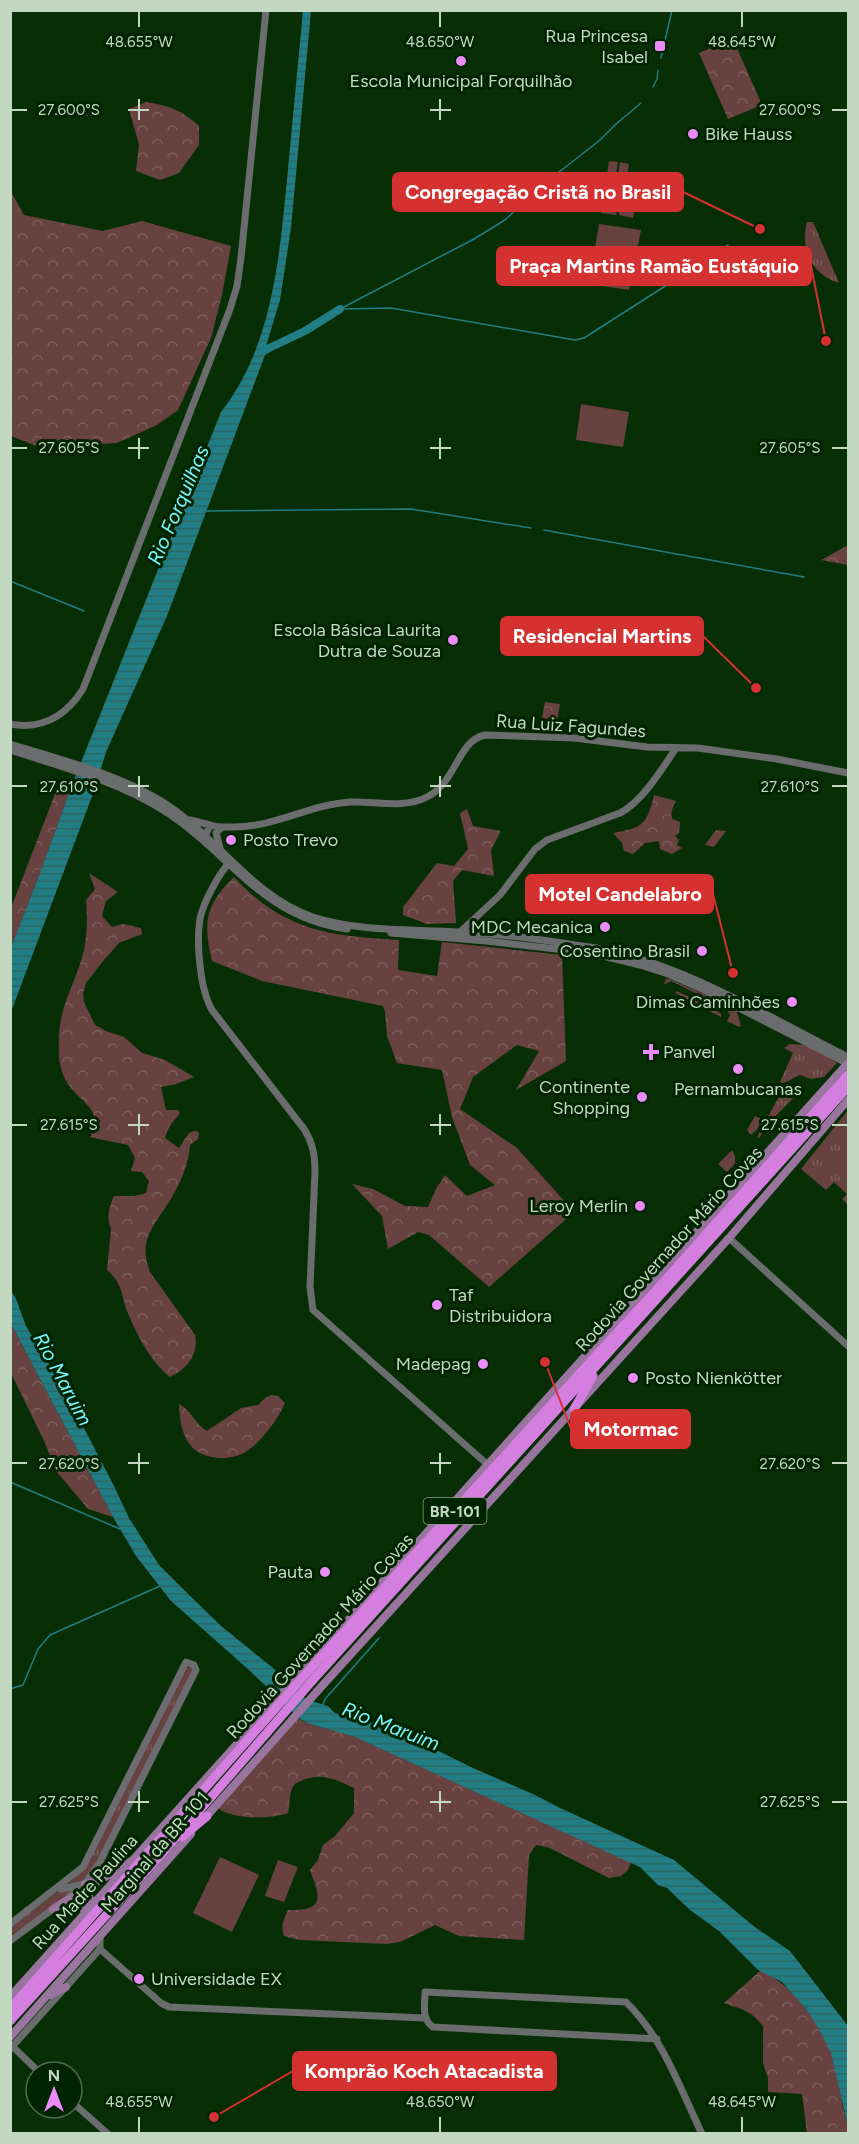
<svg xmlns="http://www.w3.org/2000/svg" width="859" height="2144" font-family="Figtree,sans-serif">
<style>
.grass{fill:url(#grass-tufts)}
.forest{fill:url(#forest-crowns)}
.pitch{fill:#684240}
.water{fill:url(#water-rules)}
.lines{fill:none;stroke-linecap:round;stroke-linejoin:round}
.stream{stroke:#217e85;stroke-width:1.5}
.river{stroke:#217e85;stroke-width:8}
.secondary{stroke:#6b6c6d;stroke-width:7}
.primary{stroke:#98749e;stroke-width:8}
.highway{stroke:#d47ee0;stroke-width:9}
.ticks{fill:none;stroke:#c3d8c1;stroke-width:2}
.poi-dot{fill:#ec8cfa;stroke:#002400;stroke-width:2}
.labels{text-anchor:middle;stroke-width:6;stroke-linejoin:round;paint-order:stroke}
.shield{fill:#002400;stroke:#88a287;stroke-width:1.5}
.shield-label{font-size:16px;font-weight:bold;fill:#c3d8c1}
.poi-label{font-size:18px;fill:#c3d8c1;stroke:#002400;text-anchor:end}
.street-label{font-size:18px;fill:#c3d8c1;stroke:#002400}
.water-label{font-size:20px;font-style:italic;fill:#76f5ff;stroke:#002400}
.ticks-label{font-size:15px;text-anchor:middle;fill:#c3d8c1;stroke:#002400;stroke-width:6;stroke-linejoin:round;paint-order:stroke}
.leader{fill:none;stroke:#d53130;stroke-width:2}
.callout-dot{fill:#d53130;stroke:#002400;stroke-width:2}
.callout{fill:#d53130;stroke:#d53130;stroke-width:2}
.callout-label{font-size:20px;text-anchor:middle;font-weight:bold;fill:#fff}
</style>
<defs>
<pattern id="grass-tufts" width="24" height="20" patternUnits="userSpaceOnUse" patternTransform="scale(1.5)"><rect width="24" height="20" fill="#684240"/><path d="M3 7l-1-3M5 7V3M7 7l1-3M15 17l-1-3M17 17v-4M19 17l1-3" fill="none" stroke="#7c5d5a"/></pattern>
<pattern id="forest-crowns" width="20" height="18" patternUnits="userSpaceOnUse" patternTransform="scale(1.5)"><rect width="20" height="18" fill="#684240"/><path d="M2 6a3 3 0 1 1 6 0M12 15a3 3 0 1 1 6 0" fill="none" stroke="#7c5d5a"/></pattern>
<pattern id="water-rules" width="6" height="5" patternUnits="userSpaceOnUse" patternTransform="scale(1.5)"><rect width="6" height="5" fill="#217e85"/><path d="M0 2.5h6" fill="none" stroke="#2b6667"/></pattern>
</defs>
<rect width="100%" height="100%" fill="#082e06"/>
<!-- grass -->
<path class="grass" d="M807,222H813L839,283C812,275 800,249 807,222Z
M664,979H669L736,1008L741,1026L739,1027L727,1021L730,1015L726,1008L671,981L663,985L666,980Z
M677,991L717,1011L721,1014V1017L675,993Z
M790,1044L807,1045L837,1063L824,1077L811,1079L800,1075L784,1083L780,1082L793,1053L784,1048Z
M803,1088L769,1123L759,1138L757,1137L781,1093Z
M848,1110V1205L842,1199L847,1194L834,1182L826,1190L801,1169Z
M755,1116L761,1119L758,1128L751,1135L747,1130Z
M732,1150L735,1156V1163L727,1172L718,1164Z
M191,1667L193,1669L102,1856L85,1883L68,1884L87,1866L186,1668Z
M82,1885L42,1915L11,1935V1927L60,1890Z"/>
<!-- forest -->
<path class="forest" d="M733,39L762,105L728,119L699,53Z
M146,102C170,106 180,109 199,126V145L179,173L160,180L136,171L139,145L129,109Z
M10,190L24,215L103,231L142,221L231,246L222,295L211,338L178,410L157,425L117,443L39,447L11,436Z
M848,545V565L821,560Z
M545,702L560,704L555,732H551L541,723Z
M60,781L72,785L40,873L11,947V908Z
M654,795L676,801C673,807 670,812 672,819L680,822L679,833L675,836L679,840L677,845L682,848L672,854L660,849L659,841L645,843L633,854L624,851L622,843L613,833C643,828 647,824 654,795Z
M467,809L473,826L501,831L491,850L494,876L462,870L453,881L456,923L427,924L403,915V907L437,863L454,866L468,849L460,813Z
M716,830L726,831L714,847L705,845Z
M89,873L118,892L106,901L102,916L112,927L123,924L141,928L142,934L119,943L104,960L86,983L83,994L84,1002L95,1025L106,1031L124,1037L142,1053L165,1060L194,1077L176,1084L161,1087L166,1110H178L180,1113L169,1127L165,1138L179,1148L189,1133L194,1131L199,1132L198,1139L190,1145C189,1164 180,1183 171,1199C155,1225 137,1239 150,1272L195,1335C199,1353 188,1369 170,1377C150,1361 137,1335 127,1311C121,1294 123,1284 107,1270L111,1229C106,1218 109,1207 114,1196H135L146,1193L149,1181L142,1172L131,1171L135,1158L128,1145L90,1137C106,1111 81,1103 68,1084C62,1075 59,1064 59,1053C57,1013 68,999 80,964C87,945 88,921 86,900L95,889Z
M234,877C284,931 329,936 399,940L398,970L437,976L442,942L562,955L566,1061L516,1090L539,1051L517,1045L473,1077L460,1109L517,1148L574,1212L489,1287L429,1235L418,1232L388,1249L382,1216L352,1184L373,1189L405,1206L428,1207L436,1189L445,1175L467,1196L495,1185L470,1165L452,1117L442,1070L397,1063L387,1036L385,1012L383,1006L262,981L212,961C203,923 205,905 234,877Z
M10,1324H11L113,1517L88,1509L57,1472L44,1441L11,1373Z
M271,1395L278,1396L285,1403C279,1418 259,1445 244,1453C233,1458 220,1460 208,1456C184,1450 180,1426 179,1404C191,1410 195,1424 207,1431L241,1408L258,1405L264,1399Z
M297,1718L307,1723L355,1737L631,1862L628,1870L621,1876L609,1878L550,1848L536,1845L529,1855L524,1940L459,1936L435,1925L400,1942L387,1944L299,1940L284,1936C280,1926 284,1919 288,1910C326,1911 320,1897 310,1870L318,1860L323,1845L335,1836L354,1813V1788C337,1780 322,1772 303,1780C298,1782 294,1783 292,1789C289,1795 290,1805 288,1813C271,1819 232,1820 218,1808Z
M760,1971C790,1981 820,2024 831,2052C838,2070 839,2089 843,2107C845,2116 848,2123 848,2133H807L802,2094L768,2092V2078L763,2063V2026C748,2008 742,2010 724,2003Z"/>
<!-- pitch -->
<path class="pitch" d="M609,161L618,162L615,181L606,180Z
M620,162L629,164L626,183L617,182Z
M606,185L620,187L616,215L601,213Z
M623,187L638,190L633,218L619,215Z
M599,224L641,230L629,290L589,284Z
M581,404L629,412L623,447L576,440Z
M220,1857L259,1875L232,1932L193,1913Z
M278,1860L298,1867L284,1902L265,1896Z"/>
<!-- water -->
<path class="water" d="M303,11H311L291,228L280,300L266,346H270V352L265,355L167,616L106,752L94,791L11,1012V947L40,873L72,785L221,412C274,345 280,251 288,169C293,116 298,63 303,11Z
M10,1289L16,1299L26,1326L62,1386L113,1484L129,1518L159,1565L179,1585L221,1626L273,1668L299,1694L308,1700L328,1706L335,1713L373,1723L406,1735L473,1768L535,1795L560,1808L674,1860L756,1928L790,1951L848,2026V2127L831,2053L819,2029L806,2009L782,1982L758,1970L719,1931L690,1910L667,1888L658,1885L640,1867L355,1737L307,1723L299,1718L249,1670L171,1601L136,1556L113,1517L11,1324Z"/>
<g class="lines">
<!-- stream -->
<path class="stream" d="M661,58L672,10
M653,87L657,79L658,70
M699,264L728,245
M340,309L474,239L505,220L540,187L600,140L616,124L641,103
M341,309L391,308L575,340L584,338L684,274
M207,511L411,509L531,528
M544,530L804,577
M10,581L84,611
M10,1482L120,1529
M10,1689L23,1685L38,1649L50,1635L160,1586
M322,1706L326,1698L379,1638"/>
<!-- river -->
<path class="river" d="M263,351L305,331L340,309"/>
<!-- secondary -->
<path class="secondary" d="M10,724C42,730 66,716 83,689L230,309L237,286L241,258L266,10
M10,744C65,761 130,777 176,811C222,845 257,898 313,917C359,932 411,929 459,932C505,934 551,941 596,948C682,963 770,1018 848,1057
M10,750C62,767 117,781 163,810C231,853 259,916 347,929
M190,820L210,825
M202,837L205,836L210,825C218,828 225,827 233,827C276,827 308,805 350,802C375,801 404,809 427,797C457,782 457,741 485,735L574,738L647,747L698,748L777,759L848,773
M220,848L216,833L222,827
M230,862C219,873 203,903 200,919C196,943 200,989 212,1010L304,1129C313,1143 315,1156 315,1172L310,1287L313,1310L488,1465
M460,932L500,895L535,849L547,840L620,813C642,802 662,769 676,748
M391,933L486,941L565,950L607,957L640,965L668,974L700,988L848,1064
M729,1238L848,1346
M61,1889L85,1884
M10,1924L83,1867L186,1662L194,1665L196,1670L100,1862L85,1884L70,1896
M10,1941L57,1906
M100,1949L161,2003L169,2007L425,2018
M657,2039L433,2027C421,2019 425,2004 425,1992L626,2002C663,2038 680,2088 702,2134
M13,2047L39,2072
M10,2049L100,1949V1936
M72,2102L108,2134"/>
<!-- primary -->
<path class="primary" d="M205,1818L321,1687L729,1238L848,1100
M85,1884L99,1881L129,1862
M53,1909C64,1903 76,1891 89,1896L90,1899L84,1910
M51,1995L66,1987
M10,1997L848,1063
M10,2037L191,1834"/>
<!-- highway -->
<path class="highway" d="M574,1409L593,1376
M182,1837L207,1816
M10,2009L304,1676L654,1292L848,1075
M10,2021L160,1856L311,1682L848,1087"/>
</g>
<!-- ticks -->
<path class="ticks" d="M139,12V27M440,12V27M742,12V27M139,99V120M440,99V120M12,110H27M128,110H149M430,110H451M832,110H847M139,438V459M440,438V459M12,448H27M128,448H149M430,448H451M832,448H847M139,776V797M440,776V797M12,786H27M128,786H149M430,786H451M832,786H847M139,1114V1135M440,1114V1135M12,1125H27M128,1125H149M430,1125H451M832,1125H847M139,1453V1474M440,1453V1474M12,1463H27M128,1463H149M430,1463H451M832,1463H847M139,1791V1812M440,1791V1812M12,1802H27M128,1802H149M430,1802H451M832,1802H847M139,2117V2132M440,2117V2132M742,2117V2132"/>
<!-- markers -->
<g class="poi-dot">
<rect x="654" y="40" width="12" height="12" rx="3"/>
<circle cx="461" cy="61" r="6"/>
<circle cx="693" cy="134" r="6"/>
<circle cx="453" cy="640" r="6"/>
<circle cx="231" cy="840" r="6"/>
<circle cx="605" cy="927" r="6"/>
<circle cx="702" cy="951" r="6"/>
<circle cx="792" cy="1002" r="6"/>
<path d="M648 1043h6v6h6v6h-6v6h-6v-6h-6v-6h6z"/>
<circle cx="738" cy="1069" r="6"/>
<circle cx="642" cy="1097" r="6"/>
<circle cx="640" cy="1206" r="6"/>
<circle cx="437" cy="1305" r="6"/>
<circle cx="483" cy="1364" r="6"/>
<circle cx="633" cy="1378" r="6"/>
<circle cx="325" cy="1572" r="6"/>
<circle cx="139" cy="1979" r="6"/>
</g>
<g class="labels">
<!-- shield labels -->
<rect class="shield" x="423.5" y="1498" width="63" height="26" rx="4.5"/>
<g class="shield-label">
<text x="455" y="1517">BR-101</text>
</g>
<!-- poi labels -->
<g class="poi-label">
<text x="648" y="42">Rua Princesa<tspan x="648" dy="21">Isabel</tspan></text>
<text x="461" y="87" text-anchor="middle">Escola Municipal Forquilhão</text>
<text x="705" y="140" text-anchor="start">Bike Hauss</text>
<text x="441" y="636">Escola Básica Laurita<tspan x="441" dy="21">Dutra de Souza</tspan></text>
<text x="243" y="846" text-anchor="start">Posto Trevo</text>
<text x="593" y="933">MDC Mecanica</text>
<text x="690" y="957">Cosentino Brasil</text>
<text x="780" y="1008">Dimas Caminhões</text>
<text x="663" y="1058" text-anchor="start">Panvel</text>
<text x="630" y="1093">Continente<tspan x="630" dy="21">Shopping</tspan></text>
<text x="738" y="1095" text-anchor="middle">Pernambucanas</text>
<text x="628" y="1212">Leroy Merlin</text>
<text x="449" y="1301" text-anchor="start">Taf<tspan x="449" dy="21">Distribuidora</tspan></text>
<text x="471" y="1370">Madepag</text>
<text x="645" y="1384" text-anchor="start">Posto Nienkötter</text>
<text x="313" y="1578">Pauta</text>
<text x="151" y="1985" text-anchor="start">Universidade EX</text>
</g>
<!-- street labels -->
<g class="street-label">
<text transform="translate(571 726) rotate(4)" y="6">Rua Luiz Fagundes</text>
<text transform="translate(669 1249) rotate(-48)" y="6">Rodovia Governador Mário Covas</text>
<text transform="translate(320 1636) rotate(-48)" y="6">Rodovia Governador Mário Covas</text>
<text transform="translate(155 1852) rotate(-49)" y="6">Marginal da BR-101</text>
<text transform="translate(85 1892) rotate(-48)" y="6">Rua Madre Paulina</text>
</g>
<!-- water labels -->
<g class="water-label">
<text transform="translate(178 505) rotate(-67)" y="7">Rio Forquilhas</text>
<text transform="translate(63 1379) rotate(62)" y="7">Rio Maruim</text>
<text transform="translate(391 1726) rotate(21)" y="7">Rio Maruim</text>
</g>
</g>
<g class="ticks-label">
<text x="139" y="47">48.655°W</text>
<text x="440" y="47">48.650°W</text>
<text x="742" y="47">48.645°W</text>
<text x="69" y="115">27.600°S</text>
<text x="790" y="115">27.600°S</text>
<text x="69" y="453">27.605°S</text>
<text x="790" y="453">27.605°S</text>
<text x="69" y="792">27.610°S</text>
<text x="790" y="792">27.610°S</text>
<text x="69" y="1130">27.615°S</text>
<text x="790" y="1130">27.615°S</text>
<text x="69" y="1469">27.620°S</text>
<text x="790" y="1469">27.620°S</text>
<text x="69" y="1807">27.625°S</text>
<text x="790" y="1807">27.625°S</text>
<text x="139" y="2107">48.655°W</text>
<text x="440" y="2107">48.650°W</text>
<text x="742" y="2107">48.645°W</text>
</g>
<!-- callouts -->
<path class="leader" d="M760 229L683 192M826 341L811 266M756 688L703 636M733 973L713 894M545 1362L571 1429M214 2117L293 2071"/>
<g class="callout-dot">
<circle cx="760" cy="229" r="6"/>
<circle cx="826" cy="341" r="6"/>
<circle cx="756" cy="688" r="6"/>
<circle cx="733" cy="973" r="6"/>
<circle cx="545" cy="1362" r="6"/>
<circle cx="214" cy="2117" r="6"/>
</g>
<g class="callout">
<rect x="393" y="173" width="290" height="38" rx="6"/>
<rect x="497" y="247" width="314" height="38" rx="6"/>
<rect x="501" y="617" width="202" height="38" rx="6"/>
<rect x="526" y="875" width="187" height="38" rx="6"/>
<rect x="571" y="1410" width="119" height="38" rx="6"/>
<rect x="293" y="2052" width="263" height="38" rx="6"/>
</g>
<g class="callout-label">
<text x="538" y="199">Congregação Cristã no Brasil</text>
<text x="654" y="273">Praça Martins Ramão Eustáquio</text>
<text x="602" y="643">Residencial Martins</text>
<text x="620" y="901">Motel Candelabro</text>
<text x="631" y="1436">Motormac</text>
<text x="424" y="2078">Komprão Koch Atacadista</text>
</g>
<!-- border -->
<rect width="859" height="2144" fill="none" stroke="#c3d8c1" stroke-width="24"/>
<!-- north arrow -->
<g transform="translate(54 2090)"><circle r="28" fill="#002400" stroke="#4e6c4d" stroke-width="1.5"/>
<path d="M0-4.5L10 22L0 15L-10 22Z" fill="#ec8cfa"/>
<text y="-9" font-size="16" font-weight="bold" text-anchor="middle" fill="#c3d8c1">N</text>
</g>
</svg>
